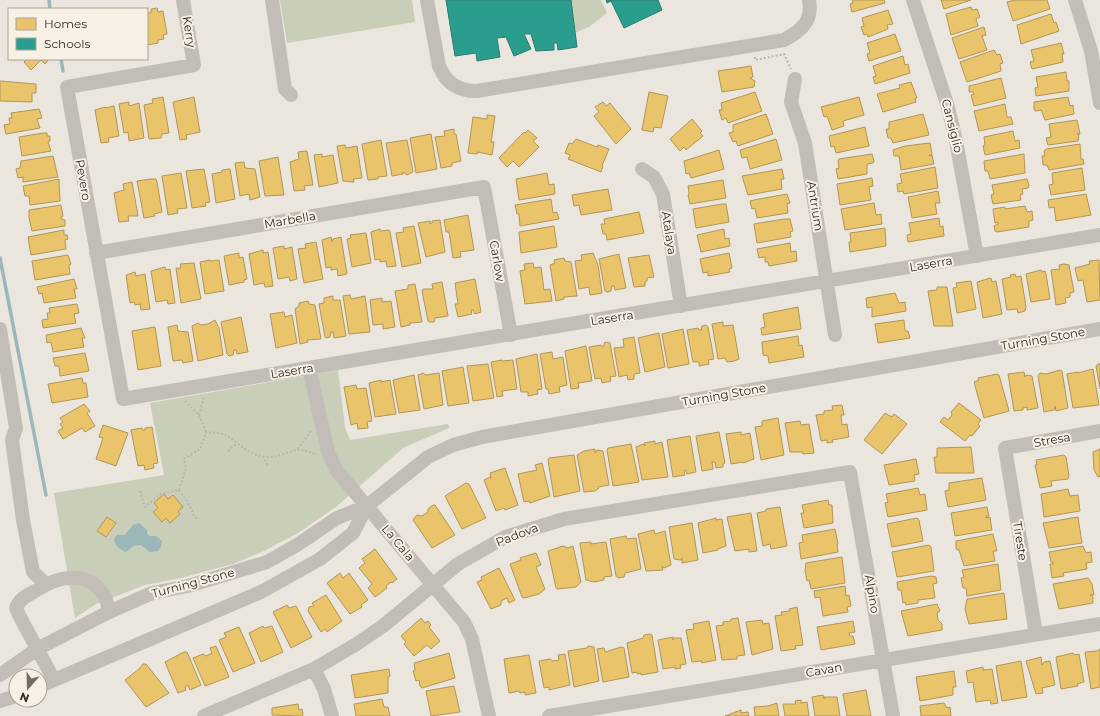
<svg xmlns="http://www.w3.org/2000/svg" width="1100" height="716" font-family="Montserrat,sans-serif">
<style>
.green{fill:#c8ceb8}
.water{fill:#9bb7b9}
.homes{fill:#e9c46a;stroke:#b29656}
.schools{fill:#2a9d8f;stroke:#2c7b70}
.lines{fill:none;stroke-linecap:round;stroke-linejoin:round}
.stream{stroke:#9bb7b9;stroke-width:3.5}
.path{stroke:#bbb6b0;stroke-width:2;stroke-dasharray:2 2;stroke-linecap:butt}
.minor{stroke:#c2bdb7;stroke-width:14}
.labels{text-anchor:middle;stroke-width:4;stroke-linejoin:round;paint-order:stroke}
.street-label{font-size:12px;fill:#322b26;stroke:#f7f0e4}
</style>
<rect width="100%" height="100%" fill="#eae5dd"/>
<!-- green -->
<path class="green" d="M280,0H412L415,22L287,43Z
M570,0H601L607,13L589,27L575,33Z
M338,370L345,427L350,440L448,424L449,428L403,448L336,507L298,533L264,551L233,564L181,578L145,585L96,604L75,618L54,493L164,475L150,403Z"/>
<!-- water -->
<path class="water" d="M139,523L147,530V534L150,536H156L162,541L161,547L158,551L150,552L141,545L134,546L126,552C120,550 115,546 114,539L117,535H125L133,525Z"/>
<!-- homes -->
<path class="homes" d="M852,0H884L885,3L852,12L850,4L853,3Z
M941,0H971L944,9Z
M1015,0H1047L1050,9L1013,21L1007,2Z
M971,7L972,10L977,9L980,17L976,19L978,26L951,35L946,14Z
M157,8L158,12L163,11L167,34L163,35L164,39L158,40V43L147,45V13H151V9Z
M888,10L893,24L887,25L888,29L868,37L867,34L864,35L861,27L864,26L862,18Z
M1051,14L1054,23L1056,22L1059,31L1021,44L1017,25Z
M984,27L986,35L982,36L987,50L959,59L952,38Z
M895,34L901,51L869,61L867,54L870,53L867,43Z
M1061,43L1064,54H1062L1063,62L1032,69L1030,62L1034,61L1031,50Z
M994,50L997,55L1000,54L1003,63L1000,64L1001,71L967,82L960,62Z
M903,56L905,65L908,64L910,73L875,84L873,77L876,76L873,66Z
M27,59H49L45,64L41,60L31,70L24,62Z
M751,66L753,77L750,78L755,81L754,87L722,92L718,71Z
M1066,72L1067,81H1069V91L1036,96L1035,88L1038,87L1036,77Z
M1001,78L1006,98L974,106L971,95L974,94L973,92H969V86Z
M0,81L36,84V93H32V102L0,101Z
M911,82L917,98H915L916,102L883,112L877,94L900,88L899,85Z
M649,92L668,96L661,128L654,127L653,132L642,130Z
M755,92L762,111L728,123L726,118L722,120L719,110H722L721,103Z
M163,97L169,133L162,134L161,138L149,139L144,105L153,103L152,99Z
M194,97L200,132L186,135L187,139L180,140L173,102Z
M859,97L864,115L843,121L844,126L832,130L827,116L824,117L821,107Z
M1068,97L1070,106L1073,105L1074,114L1045,120L1041,110L1035,111L1034,109V102Z
M129,102V106L139,103L144,138L129,141L128,132L124,133L119,104Z
M603,102L606,106L610,103L631,129L616,144L594,116L599,112L595,107Z
M1005,104L1007,117H1011L1013,124L979,131L974,111Z
M114,106L119,136L108,138L109,142L101,143L95,110L105,107V108Z
M39,109L42,118L37,119L40,128L6,134L4,125L10,124L9,118H12L11,113Z
M766,114L773,134L738,146L736,141L733,142L729,133L733,132V125Z
M923,114L929,135L893,143L891,138H888L886,129H889V122Z
M487,115L495,116L491,142H494L492,155L478,152L477,154L468,153L473,117L487,119Z
M692,119L702,131L700,133L703,136L686,150L684,147L680,151L670,139Z
M1077,120L1080,134H1077L1079,135L1078,141L1048,145L1046,138L1051,137L1049,124Z
M865,127L869,146L836,153L834,146L831,147L829,136Z
M454,129V134H456L461,161L452,163V166L441,168L435,137L445,136L444,131Z
M528,130L537,138L533,141L539,147L519,167L513,161L507,167L499,158L524,132L525,133Z
M1013,131L1015,141L1019,140L1020,148L985,155L983,146L985,145L984,137Z
M43,133H47V136H50V141L48,142L51,151L22,156L19,137Z
M431,134L437,169L416,173L410,138Z
M576,139L597,147L598,145L609,149L602,166H603L601,172L568,159L570,155L565,153L569,143L572,144Z
M776,139L782,160L750,169L747,157L742,158L740,150Z
M381,140L387,176L378,177V179L368,180L362,144Z
M407,140L413,172L407,175L403,172V174L392,176L386,143Z
M930,143L932,154L929,156L932,155L934,164L901,170L899,156H894L893,150L905,146Z
M1080,144L1081,159H1083L1084,164L1049,170L1047,165H1043L1042,156H1045L1044,151L1046,149Z
M345,145L346,148L357,146L362,178L353,179L354,182L343,181L337,146Z
M719,150L724,169L691,178L689,173L686,174L684,161Z
M307,151L313,185L304,186L305,190L294,191L290,162L299,159L298,152Z
M322,154V157L333,155L338,183L319,187L314,155Z
M872,154L874,161L873,163L867,164V174L838,179L836,169L839,168L838,160L839,159Z
M1024,154L1025,173L990,179L988,171H985L984,161Z
M53,156L58,177L23,182V177L18,178L16,169L20,168L21,161Z
M278,157L284,195L265,196L259,161Z
M244,162L245,168L255,169L260,197L250,200L249,194L240,196L235,163Z
M935,167L938,188L904,194L903,191L898,192L897,184L902,183L900,174Z
M1082,168L1085,190L1051,195L1049,185L1053,184L1052,173Z
M204,169L210,202L205,203L206,206L192,208L186,171Z
M230,169L235,199L216,203L212,174L222,172V170Z
M782,169L784,179H781L782,189L748,195L742,176Z
M181,173L187,208L177,209L178,213L168,215L162,176Z
M547,173L549,185L554,184L555,194L519,200L516,179Z
M872,178L873,186L869,187L871,200L840,205L837,184Z
M59,179L60,201L30,205L29,196H25L23,186Z
M151,179H156L157,182L162,212L154,214L155,216L144,218L137,181Z
M1027,179L1029,185L1028,188L1022,189L1023,194L1020,195L1021,200L993,204L991,195L994,194L992,185Z
M723,180L726,198L690,204L688,195L689,194L688,186Z
M132,182L138,216H128L129,221L119,222L114,193L124,190L123,184Z
M608,189L612,210L581,215L579,205L574,206L572,195Z
M938,191L940,203H935L937,214L912,218L908,197Z
M787,194L790,203L787,204L788,213L757,218L755,208L752,209L750,201L754,200Z
M1086,194L1091,215L1056,221L1054,207L1049,208L1048,200Z
M551,199L553,213L557,212L559,219L520,226L519,214H517L515,205Z
M874,203L876,215L881,214L882,224L845,230L841,209Z
M722,204H726L729,222L696,228L693,209Z
M61,205L63,216L61,217V219L65,220V226L32,231L29,218V210Z
M1025,206L1027,212L1032,211L1033,220L1029,221V227L997,232L995,231L994,226L998,224V222L995,223L993,209L1005,207V209Z
M639,212L644,233L607,240L606,234H603L601,224H605L604,219Z
M468,215L474,250L460,252L461,257L453,258L449,232H446L444,220Z
M939,218L940,227L943,226L944,236L908,242L907,235L911,234L909,223Z
M784,219H790L793,231L790,232L791,237L757,243L754,224Z
M440,220L445,252L426,257L418,223L430,221V224L432,223V221Z
M414,226L421,263L402,267L396,233L404,232L403,228Z
M554,226L557,247L521,253L519,232Z
M885,228L886,246L850,252L849,242H851L850,233Z
M380,229L381,231L389,230L390,232L396,266L387,267L386,261L380,262V259L375,260L371,232Z
M724,229L725,239L729,238L730,246L701,252L697,235Z
M64,230V235H67L68,239L65,240L66,249L31,255L28,237Z
M366,233L371,263L352,267L347,239L351,238L350,235Z
M331,237L332,242L333,239L341,237L347,274L338,276L337,269L331,270V267L326,268L322,240Z
M316,242L323,279L304,283L298,249L306,248L305,244Z
M790,243L791,252L796,251L797,261L769,266L768,262H765V257L759,258L757,249Z
M284,246V249L292,247L297,279L290,281L289,277L278,279L273,248Z
M263,250V253L268,252L273,286L265,287L264,283L254,285L249,254Z
M239,253V258L243,257L247,279L244,280V282L229,285L224,256Z
M593,253L598,265L602,293L590,295L589,287L579,289L575,261L582,260L581,255Z
M729,253L732,268L729,269L730,272L708,276V272L703,273L700,259Z
M619,254L626,288L615,290L614,286H612L611,291L607,292L605,291L599,259Z
M68,255L71,264L69,265L70,274L35,280L32,261Z
M649,255L654,277L647,278V281L645,282V286L634,287L628,258Z
M564,258L565,261L571,262L577,296L564,297V299L556,301L550,265L555,263L554,260Z
M210,260V261L219,260L224,291L205,294L200,262Z
M1099,260L1100,300L1087,302L1083,280L1078,281L1075,268L1090,264L1089,261Z
M194,263L201,299L181,303L176,268H181L180,264Z
M533,263L534,268L541,267L544,290L550,289L552,301L525,304L520,271L525,270L524,264Z
M1064,264L1069,265L1074,292L1070,293V297L1065,298L1066,303L1056,305L1051,270L1060,269L1059,265Z
M165,267L166,270L170,269L175,303L168,304L167,300L156,302L151,271Z
M1041,270L1042,272L1045,271L1046,274L1050,299L1031,302L1026,274Z
M135,272L136,276L145,274L150,309L141,310L140,304L135,305L134,302L130,303L126,275Z
M1015,274L1016,277L1021,276L1026,307L1025,311L1018,313L1017,309L1007,310L1002,279L1011,277L1010,275Z
M991,278L992,282L996,281L1002,314L983,318L977,282Z
M74,279L77,289H74L76,298L44,303L42,293L39,294L37,287Z
M475,279L481,312L475,314L473,310H471L472,314L458,317L455,304H458L455,283Z
M971,281L976,309L957,313L953,288L957,287L956,283Z
M442,282L448,316L435,318L434,322H429L428,321L422,291L423,289H433L432,284Z
M415,284L422,322L410,323V325L401,327L395,291L408,289V285Z
M937,287H947L953,326H934L928,291L937,290Z
M895,293L899,303L905,302L906,311L872,317V307L867,308L866,298Z
M350,295L351,299L365,296L370,332L349,334L343,296Z
M333,296V300H340L346,336L334,338L333,332H331L330,337L326,338L325,337L319,304L324,303V298Z
M382,298V302L391,301L395,327L383,329V324L373,325L370,300Z
M308,301L309,304L315,305L321,339L307,340L308,342L300,344L295,309L299,306V303Z
M77,304L79,313L74,314L76,323L43,328L42,320L48,319L47,313H50L49,308Z
M798,307L801,329L762,335L761,328L765,327L763,314Z
M284,312L285,317L292,315L297,343L276,348L270,314Z
M241,317L248,352L237,354L236,350H234L233,355L229,356L227,354L221,322Z
M215,320L219,328L223,355L198,361L192,326L198,323L201,325L208,324Z
M904,320L905,331H908L910,338L878,343L875,324Z
M723,322V326L733,325L739,359L734,361L727,362L725,358L718,359L712,324Z
M177,325L178,331L188,332L193,361L183,363L182,360L173,361L168,327Z
M706,325L708,327L714,359L708,360L709,364L699,366V362H693L687,330L698,328L699,330H701L702,326Z
M155,327L161,366L138,370L132,331Z
M81,328L85,338H82L84,347L53,352L51,342L47,343L46,335Z
M683,329L689,364L668,368L662,334Z
M659,333L665,367L645,372L638,338Z
M798,336L799,346L802,345L804,357L769,363L768,356L763,355L762,342Z
M634,337L640,373L634,374V379L628,380L627,375L619,377L614,348L624,347L623,339Z
M605,342L610,343L616,376L610,377L611,381L602,383L601,378L595,379L589,347L601,345L603,347Z
M586,346L592,381L578,383L579,388L571,389L565,351Z
M552,352L553,359L563,357L567,385L559,387L560,392L549,394L548,389H546L540,354Z
M85,353L89,371L60,376L59,366H55L53,358Z
M537,354L542,389L537,390L538,394L528,396V392H521L516,359Z
M502,360V361L513,360L517,389L502,391L503,396L497,397L491,362Z
M488,364L494,398L473,401L467,366Z
M1098,364H1100V389L1096,366Z
M463,367L469,403L448,406L442,371Z
M1093,369L1099,405L1073,408L1067,374L1077,372V373Z
M1060,370L1062,371L1068,408L1056,411L1055,406L1054,410L1044,412L1038,376L1040,373L1046,374Z
M1024,372L1025,377L1026,375L1032,376L1038,408L1027,410V407L1023,408V410L1014,411L1008,374Z
M423,373L426,375L439,373L443,405L424,409L418,375Z
M997,374L999,375L1009,411L984,418L974,382L979,380L978,378Z
M414,375L420,410L399,413L393,380Z
M82,378L83,383H86L88,397L52,403L48,384Z
M381,380V382L390,380L396,414L375,417L369,383Z
M356,385L357,389L366,388L372,421L367,422L368,428L358,429L357,423L351,425L344,387Z
M959,403L981,420L978,424L980,426L972,436L970,435L965,441L940,422L944,417L948,420L952,415L951,412Z
M84,404L90,411L87,413L95,426L85,432L82,428L63,439L58,431L63,428L60,424L63,422L60,418Z
M842,405L844,415H841L842,425L847,424L849,437L832,440L833,442L827,443V440L821,441L816,415L824,414V411L833,410L832,406Z
M885,413L892,417L894,414L907,424L882,454L864,440Z
M778,418L784,455L761,460L755,427L762,426V421Z
M800,421L801,425L809,424L814,453L803,454V452H790L785,423Z
M103,425L128,433L116,466L96,459L103,438L99,437Z
M152,427L158,463L153,464L154,468L145,470L144,465L138,466L131,430L142,428L143,430H145V428Z
M719,432L725,463L723,464V467L716,468L715,462H712L713,469L702,471L696,436Z
M741,432V435L750,433L754,459L743,463V462L731,464L726,434Z
M690,436L696,472L687,474L686,470L684,471L685,475L673,477L667,440Z
M655,441V444L662,442L668,477L642,480L636,447L643,444L645,446L644,443Z
M631,444L639,482L613,486L607,450L608,448Z
M971,447L974,473H936L934,457H937V448Z
M595,449V453L597,450L603,451L609,485L598,487L599,488L595,491L584,492L577,455L584,451Z
M1100,449V476L1098,477L1094,470L1093,452Z
M574,455L580,491L554,497L548,460L549,458Z
M1064,455L1066,457L1069,476L1068,479L1051,481L1052,486L1040,488L1035,465H1037L1036,460Z
M916,459L919,474L914,475L915,481L889,485L884,465Z
M542,463L550,496L530,503L529,501L524,502L518,474L537,470L535,465Z
M505,468L518,505L505,510L504,508L496,511L484,480L490,477L491,478L490,473Z
M982,478L986,500L948,507L945,491L949,490V483Z
M466,483L469,484L486,518L462,529L445,496Z
M918,488L920,495L925,494L927,510L888,517L885,503L888,502L886,494Z
M1068,489L1070,496L1078,495L1080,511L1044,517L1041,494Z
M164,494L168,499L173,495L183,507L178,511L180,514L170,523L166,518L162,522L153,512L158,508L154,503Z
M828,500L829,505H832L833,523L804,528L801,513H804L802,505Z
M433,505H435L455,535L432,548L413,520L417,515L422,516L428,512V509Z
M780,507L787,546L771,549L770,544L763,546L757,513L766,511V509Z
M987,507L989,516H986V518L990,517L992,530L955,536L951,513Z
M751,513L757,551L749,552V549L735,551L727,517Z
M107,517L116,523L106,537L97,531Z
M1078,517L1082,543L1049,548L1043,523Z
M716,518V520L722,519L726,546L718,549V550L703,553L698,523Z
M917,518L919,520L923,541L892,547L887,524Z
M692,523L698,560L682,563V558L681,560L674,559L669,527Z
M835,529L838,544H837L838,552L801,559L799,543L803,542L802,535Z
M654,530L655,534L665,531L671,565L664,568L662,566L663,570L646,571L638,534Z
M993,534L997,551H993L995,561L964,566L959,550L956,549V541Z
M626,536L627,539L636,538L641,569L625,573L624,577L618,578L616,576L610,539Z
M591,542V544L606,542L612,576L604,577V580L594,582L586,580L580,543Z
M929,545L931,547L934,571L897,577L892,552Z
M563,546L568,548L573,546L581,582L576,587L558,589L556,588L548,551Z
M1083,546L1086,553L1091,552L1092,562L1086,563L1087,569L1063,573L1064,576L1052,578L1050,564H1053V562H1051L1049,552Z
M375,549L397,579L392,583L391,582L386,586L387,588L375,597L368,588L372,584L359,568L365,563L362,559Z
M536,553L541,565L536,567L545,589L539,594L524,598L522,597L510,564L521,560L520,558Z
M842,557L845,583L811,589L809,580L807,581L805,571L806,563Z
M998,564L1001,590L967,596L966,588H963L961,578L964,577L962,570Z
M499,568L515,600L509,603L507,598L501,601V605L491,609L477,582L482,580L481,577Z
M340,573L343,578L349,573L368,600L361,605L362,607L350,614L327,583Z
M931,576L936,577L937,583L933,584L935,598L918,600V603L906,605L905,602L903,603L901,590H898L897,582Z
M1088,578L1092,584L1094,595H1090L1093,597V603L1059,609L1053,584Z
M845,586L846,596L849,595L851,606L847,607L848,612L823,616L820,597L815,598L814,591Z
M1004,593L1007,619L969,624L965,609L967,599Z
M326,595L342,621L327,632L325,629L321,632L308,611L309,607L314,606L312,603Z
M937,604L940,611L937,613L938,620L942,624V630L908,636L901,611Z
M287,605L289,608L296,606L312,637L291,648L273,612Z
M797,607L803,645L795,646L796,649L781,651L775,616L782,615L781,612L790,611L789,609Z
M421,618L425,623L428,621L431,625L429,627L440,641L431,649L427,645L414,656L404,644L406,642L401,636Z
M738,618L745,655L737,656V659L722,660L716,626L723,625V622L731,621V619Z
M762,620L763,624L769,623L773,649L752,655L746,622Z
M709,621L716,660L702,663L701,661L692,662L686,630L694,629L693,624Z
M853,621L855,632L849,633L850,636H853L855,644L821,650L817,627Z
M263,626L264,628L272,626L283,652L261,662L249,633Z
M239,627L255,663L233,672L219,640L226,637L224,633Z
M650,634L652,635L658,672L641,675V673L637,674V672L632,673L627,643L643,638L644,635Z
M673,637V640L674,638H681L686,664L680,665L681,668L675,669V667L663,669L658,640Z
M216,646L229,677L205,686L193,658L203,654L206,656L212,653L210,648Z
M588,646L594,647L599,681L574,687L568,651L587,648Z
M621,647L624,648L629,677L603,682L597,649L604,648L605,652Z
M1100,649V687L1091,689L1085,652L1097,651Z
M184,652H187L201,685L190,690L188,685L185,687L186,690L178,693L165,662Z
M449,653L455,678L422,688L420,686L419,680L416,681L413,671L415,670L414,663Z
M1073,653L1074,655L1079,654L1084,682L1077,684L1078,686L1061,689L1056,657Z
M565,654L570,685L549,690V687L544,688L539,661L550,659L553,661L559,660L558,655Z
M529,655L536,693L525,695V692L520,693L519,691L509,693L504,659Z
M1041,657L1042,665L1044,662L1050,661L1055,685L1042,688L1043,693L1036,694L1026,661Z
M1021,661L1027,697L1002,701L996,666Z
M143,664H146L169,693L146,707L125,680L139,669Z
M983,667V670L992,669L998,703L991,704L990,700L976,702L973,682L968,683L966,671Z
M389,669L390,676L388,677V693L355,698L351,675Z
M954,671L956,687H953V695L920,701L916,677Z
M454,686L460,712L431,716L426,691Z
M866,690L871,716H847L843,694Z
M823,695L824,699V697H837L840,716H815L812,697Z
M382,699L384,707H388L390,716H356L354,704Z
M801,700V703L807,702L809,716H785L783,704H796L795,701Z
M777,703L779,716H755L754,707L768,706Z
M944,703L947,708L950,707L951,716H921L920,706Z
M298,704L299,710L302,709L303,715L301,716L272,715V708Z
M741,710V713L748,712L749,716H725Z"/>
<!-- schools -->
<path class="schools" d="M446,0H571L577,47L558,50L557,43H554V50L536,51L531,34H524L531,49L514,56L506,37L497,38L500,57L477,61L476,53L455,56Z
M606,0H658L662,10L624,28L611,1L607,3Z"/>
<g class="lines">
<!-- stream -->
<path class="stream" d="M49,0L50,9
M61,59L63,71
M0,258L46,495"/>
<!-- path -->
<path class="path" d="M755,57V60L784,54L791,69
M185,401L199,415L206,432
M199,415L204,397
M298,449L311,431
M228,451L237,443
M263,456L268,466
M179,490L187,501L195,517L198,520
M140,491L145,507L161,494L179,490L186,468L184,459L200,449L206,432C212,433 220,432 225,435C239,442 251,458 269,457C291,456 292,443 317,455"/>
<!-- minor -->
<path class="minor" d="M183,0L194,65L67,87L123,399L1100,235
M272,0L285,89L291,95
M427,0L439,66C446,83 458,91 477,91L784,40C801,31 813,21 809,0
M913,0L948,107L956,141L977,256
M1075,0L1091,51L1100,103
M795,79L791,102L805,143L835,335
M642,169L654,177L663,194L681,306
M96,253L484,187L511,335
M0,329L16,428L12,440L23,520L33,572L46,584
M309,368L328,452L337,471L464,622L472,639L489,716
M1036,634L1005,448L1100,431
M314,669L324,689L332,716
M0,675L37,649L109,612L152,593L188,586L267,562L297,545L337,518L367,506L428,457L453,445L482,437L1100,329
M54,680L20,617L16,608C20,598 28,595 37,590C58,576 87,570 103,594C107,599 108,607 109,612
M40,686L261,592L320,559L353,533L367,506
M0,701L16,696
M204,716L314,669L355,645L383,626L458,564L505,537L564,519L850,472L893,716
M549,716L1100,624"/>
</g>
<g class="labels">
<!-- street labels -->
<g class="street-label">
<text transform="translate(189 32) rotate(81)" y="4">Kerry</text>
<text transform="translate(952 126) rotate(76)" y="4">Cansiglio</text>
<text transform="translate(83 180) rotate(80)" y="4">Pevero</text>
<text transform="translate(815 206) rotate(81)" y="4">Antrium</text>
<text transform="translate(290 220) rotate(-10)" y="4">Marbella</text>
<text transform="translate(669 233) rotate(81)" y="4">Atalaya</text>
<text transform="translate(497 261) rotate(80)" y="4">Carlow</text>
<text transform="translate(931 264) rotate(-10)" y="4">Laserra</text>
<text transform="translate(612 318) rotate(-9)" y="4">Laserra</text>
<text transform="translate(1043 339) rotate(-10)" y="4">Turning Stone</text>
<text transform="translate(292 371) rotate(-9)" y="4">Laserra</text>
<text transform="translate(724 395) rotate(-10)" y="4">Turning Stone</text>
<text transform="translate(1052 440) rotate(-10)" y="4">Stresa</text>
<text transform="translate(517 535) rotate(-21)" y="4">Padova</text>
<text transform="translate(1020 541) rotate(81)" y="4">Tireste</text>
<text transform="translate(398 543) rotate(50)" y="4">La Cala</text>
<text transform="translate(193 583) rotate(-15)" y="4">Turning Stone</text>
<text transform="translate(872 594) rotate(80)" y="4">Alpino</text>
<text transform="translate(824 670) rotate(-10)" y="4">Cavan</text>
</g>
</g>
<!-- legend -->
<rect x="8" y="8" width="140" height="52" fill="#f7f0e4" stroke="#a8a198"/>
<rect x="16" y="18" width="20" height="12" fill="#e9c46a" stroke="#a8a198"/>
<text x="44" y="28" font-size="12" fill="#322b26">Homes</text>
<rect x="16" y="38" width="20" height="12" fill="#2a9d8f" stroke="#a8a198"/>
<text x="44" y="48" font-size="12" fill="#322b26">Schools</text>
<!-- north arrow -->
<g transform="translate(28 688) rotate(200)"><circle r="19" fill="#f7f0e4" stroke="#a8a198"/>
<path d="M0-3L7 15L0 10L-7 15Z" fill="#726c66"/>
<text y="-6" font-size="11" font-weight="bold" text-anchor="middle" fill="#322b26">N</text>
</g>
</svg>
